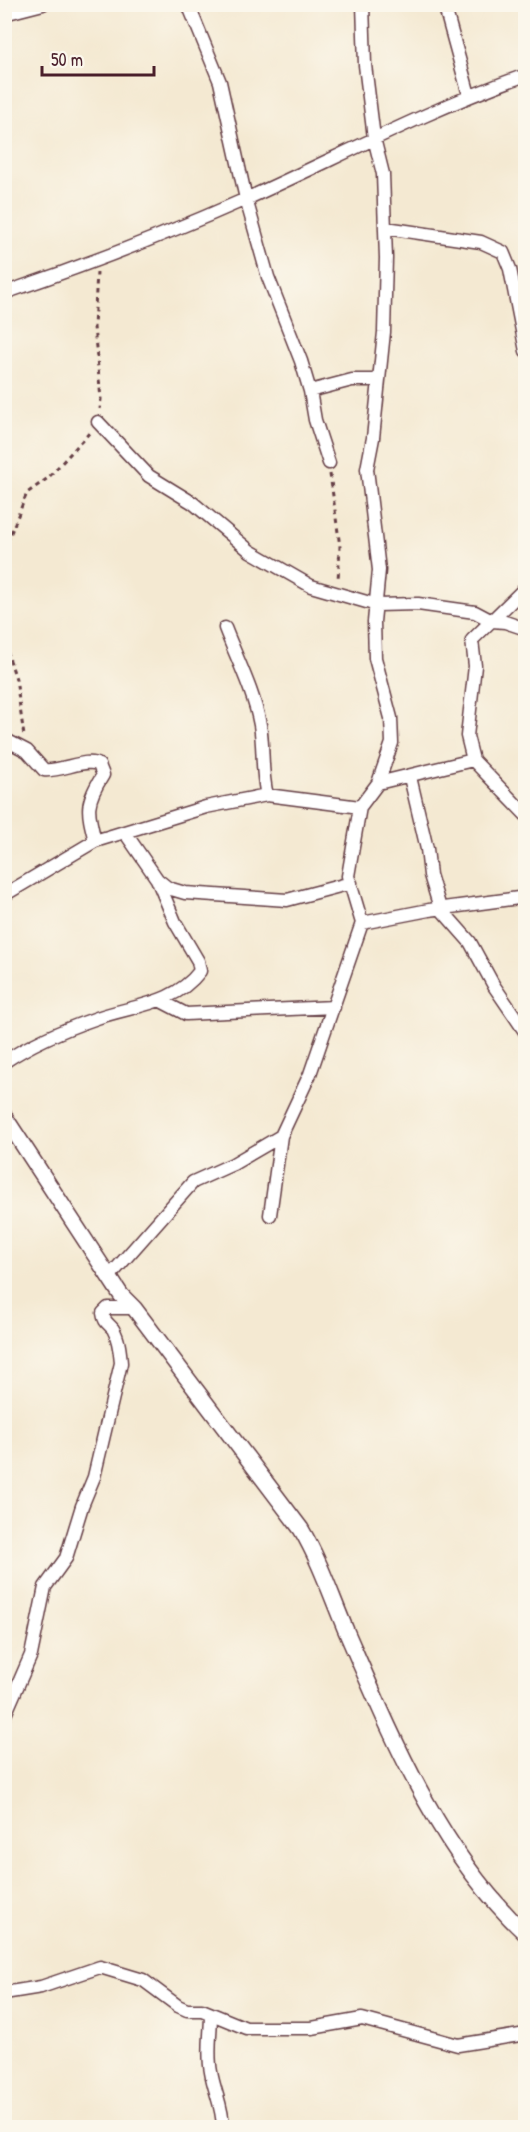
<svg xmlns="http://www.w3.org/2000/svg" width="530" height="2132" font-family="'Patrick Hand',sans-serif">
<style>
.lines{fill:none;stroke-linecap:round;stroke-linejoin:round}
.minor-casing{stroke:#643d44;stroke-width:15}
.tertiary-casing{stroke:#643d44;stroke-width:18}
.path{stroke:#643d44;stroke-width:3;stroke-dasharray:4.5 4.5;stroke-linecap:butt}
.minor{stroke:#fff;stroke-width:12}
.tertiary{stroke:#fff;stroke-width:15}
</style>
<rect width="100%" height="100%" fill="#fbf7ec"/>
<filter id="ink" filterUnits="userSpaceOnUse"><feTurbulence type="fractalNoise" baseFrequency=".0167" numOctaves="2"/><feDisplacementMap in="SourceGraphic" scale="12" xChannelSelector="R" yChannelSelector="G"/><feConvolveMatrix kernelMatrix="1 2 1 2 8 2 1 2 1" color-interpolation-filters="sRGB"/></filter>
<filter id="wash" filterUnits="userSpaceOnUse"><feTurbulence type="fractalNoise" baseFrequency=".008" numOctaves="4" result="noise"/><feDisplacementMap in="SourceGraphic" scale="24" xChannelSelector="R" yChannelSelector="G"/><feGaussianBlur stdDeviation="1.35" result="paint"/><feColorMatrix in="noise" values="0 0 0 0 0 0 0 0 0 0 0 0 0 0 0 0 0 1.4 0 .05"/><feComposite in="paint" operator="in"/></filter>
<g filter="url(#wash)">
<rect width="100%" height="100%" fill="#f4e9d2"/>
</g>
<g filter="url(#ink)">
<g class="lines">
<!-- minor casing -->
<g class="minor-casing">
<path id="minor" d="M188,4L220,82L246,199L268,277L301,361L310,391L315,420L329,463
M444,4L469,95
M4,14L43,4
M386,228L481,242L503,252L510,269L526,351
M4,293C87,265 167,234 246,199C339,157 429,109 526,75
M310,391L352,380H379
M98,422L149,476L193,503L250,551L311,586L377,605L418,604L475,612L492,621L505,622L526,629
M526,587L472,640L475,666L467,736L473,760L526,815
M4,739L27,751L44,770C61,772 87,757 99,765L103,775C85,803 87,810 95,841
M410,777L427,849L430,875L440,908L470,942L494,986L526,1033
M378,783L473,760
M267,795L360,807
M158,880L168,888L185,893L287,900L351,883
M4,895L95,841L206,807L267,795C261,773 264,748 260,725C254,692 237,659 225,628
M362,923L429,910L526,897
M161,1001L186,1014L334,1007
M4,1062C32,1043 65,1029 97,1018C134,1005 174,1005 200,971L198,961L175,922L157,879L126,834
M270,1215L281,1136
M109,1277L193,1182L233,1164L281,1136L310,1074L362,923L348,876L360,807L378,783L392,743L391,718L375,658L374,622L379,570L367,469L373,438L384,332L386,258L383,174L374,138L365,65L363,4
M4,1717L31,1655L45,1587L66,1558L82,1506L94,1477L121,1363C120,1352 119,1339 113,1329C108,1323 104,1322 103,1313L108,1308H134
M4,1993L41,1987L100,1967L143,1980L178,2006L187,2010H202L246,2028H312L362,2019L458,2045L526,2034
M211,2014C211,2033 207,2053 211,2072C214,2091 223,2107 223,2128"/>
</g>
<!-- tertiary casing -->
<g class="tertiary-casing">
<path id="tertiary" d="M4,1116L121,1295L134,1308L301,1529C321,1563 332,1598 347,1633C393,1739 440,1854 526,1934"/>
</g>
<!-- path -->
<path class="path" d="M97,272L94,327L101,399L100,409
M330,474L340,547L338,580
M4,550L27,493L48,478L91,431
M4,642L16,679L24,736"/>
<!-- minor -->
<use href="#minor" class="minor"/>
<!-- tertiary -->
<use href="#tertiary" class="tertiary"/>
</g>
</g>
<!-- margin -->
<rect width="530" height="2132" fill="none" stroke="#fbf7ec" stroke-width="24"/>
<!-- scale -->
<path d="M42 66v9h112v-9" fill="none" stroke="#4a1f2b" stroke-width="3"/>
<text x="51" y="66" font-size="18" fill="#4a1f2b" stroke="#fbf7ec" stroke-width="4.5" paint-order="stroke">50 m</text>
</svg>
